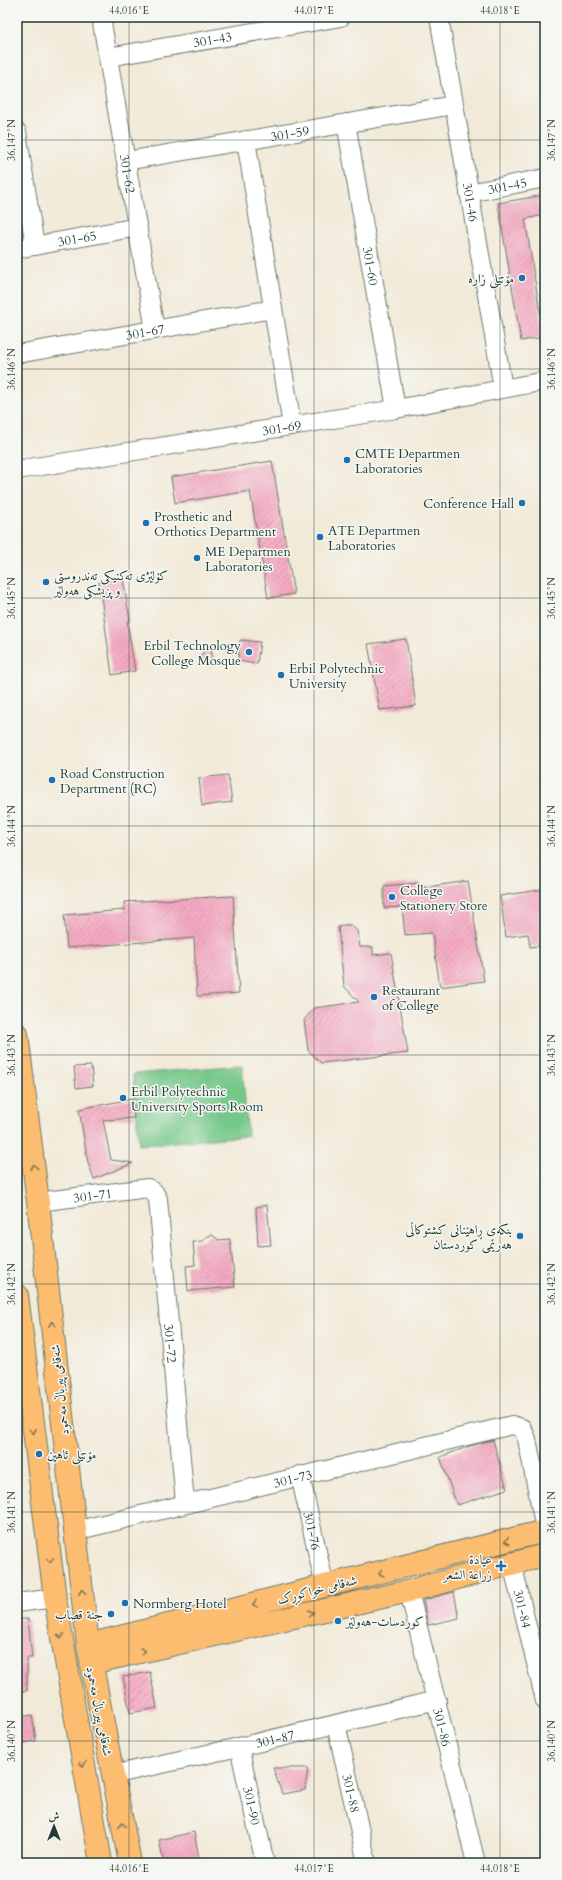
<svg xmlns="http://www.w3.org/2000/svg" width="562" height="1880" font-family="Cardo,Amiri,serif">
<style>
.pitch{fill:#76c88a;stroke:#4a825f}
.building{fill:url(#building-hatch)}
.lines{fill:none;stroke-linecap:round;stroke-linejoin:round}
.minor-casing{stroke:#697a6d;stroke-width:20}
.major-casing{stroke:#697a6d;stroke-width:24}
.minor{stroke:#fff;stroke-width:18}
.major{stroke:#fcbd6f;stroke-width:22}
.oneway{stroke:#82774f}
.ticks{fill:none;stroke:#1f3d34;stroke-width:1;stroke-opacity:0.45}
.poi-dot{fill:#1f6fb2;stroke:#f6f6f2;stroke-width:1.5}
.labels{text-anchor:middle;stroke-width:3;stroke-linejoin:round;paint-order:stroke}
.street-label{font-size:13px;fill:#1f3d34;stroke:#f6f6f2}
.poi-label{font-size:13px;fill:#1f3d34;stroke:#f6f6f2;text-anchor:start}
.neatline{fill:none;stroke:#1f3d34;stroke-width:1.5}
.ticks-label{font-size:10px;text-anchor:middle;fill:#1f3d34}
</style>
<defs>
<pattern id="building-hatch" width="6" height="6" patternUnits="userSpaceOnUse"><rect width="6" height="6" fill="#f5aac3"/><path d="M-1 1l2-2M0 6l6-6M5 7l2-2" fill="none" stroke="#c68c9f"/></pattern>
</defs>
<rect width="100%" height="100%" fill="#f6f6f2"/>
<filter id="ink" filterUnits="userSpaceOnUse"><feTurbulence type="fractalNoise" baseFrequency=".025" numOctaves="2"/><feDisplacementMap in="SourceGraphic" scale="8" xChannelSelector="R" yChannelSelector="G"/><feConvolveMatrix kernelMatrix="1 2 1 2 8 2 1 2 1" color-interpolation-filters="sRGB"/></filter>
<filter id="wash" filterUnits="userSpaceOnUse"><feTurbulence type="fractalNoise" baseFrequency=".012" numOctaves="4" result="noise"/><feDisplacementMap in="SourceGraphic" scale="16" xChannelSelector="R" yChannelSelector="G"/><feGaussianBlur stdDeviation="0.9" result="paint"/><feColorMatrix in="noise" values="0 0 0 0 0 0 0 0 0 0 0 0 0 0 0 0 0 1.4 0 .05"/><feComposite in="paint" operator="in"/></filter>
<g filter="url(#wash)">
<rect width="100%" height="100%" fill="#f2ead8"/>
<!-- pitch -->
<path class="pitch" d="M242,1065L248,1136L139,1145L133,1074Z"/>
<g id="blocks">
<!-- building -->
<path class="building" d="M545,195V215L525,219L544,337L521,341L498,203Z
M272,461L294,594L268,598L250,491L175,503L171,477Z
M123,578L130,621H127L135,671L112,675L99,582Z
M406,639L416,706L380,710L368,644Z
M240,640L260,642L257,664L238,661Z
M211,645L212,660L208,665H204L199,661V657Z
M228,775L232,802L202,806L199,778Z
M468,881L484,981L440,987L432,933L405,935L402,907L384,908V886L420,883V888Z
M545,889V945L530,947L528,934L506,937L500,896Z
M233,896L239,993L197,996L194,938L67,948L64,915L125,910L124,902Z
M345,925H351L357,931L360,947H373V955L391,953L408,1053L321,1063L308,1050L304,1020L314,1008L359,1002L344,986L338,927Z
M91,1066L93,1086L76,1088L74,1067Z
M132,1099L134,1118L103,1120L111,1160L133,1163L94,1179L88,1162L79,1109Z
M267,1205L271,1245L258,1246L256,1207Z
M212,1235L219,1240L230,1239L235,1287L188,1291L186,1266L195,1265L193,1242L203,1241L208,1236Z
M493,1440L507,1489L457,1505L440,1457L470,1446Z
M454,1592L459,1618L428,1625L423,1600Z
M17,1619H28L32,1658H27V1691L17,1692Z
M150,1672L157,1708L130,1713L123,1677Z
M32,1715L36,1741L17,1744V1717Z
M273,1768H308L305,1790L282,1794Z
M194,1832L200,1863H164L159,1840Z"/>
</g>
</g>
<g filter="url(#ink)">
<use href="#blocks" fill-opacity="0" stroke="#697a6d" stroke-width="1"/>
<g class="lines">
<!-- minor casing -->
<g class="minor-casing">
<g id="minor">
<path id="s1" d="M101,17L155,330"/>
<path id="s2" d="M439,17L503,388"/>
<path id="s3" d="M108,57L341,17"/>
<path id="s4" d="M346,123L396,409"/>
<path d="M17,132L35,246"/>
<path d="M246,140L292,426"/>
<path id="s5" d="M126,161L454,105"/>
<path id="s6" d="M469,193L545,178"/>
<path id="s7" d="M17,249L138,227"/>
<path id="s8" d="M17,354L273,309"/>
<path id="s9" d="M17,470L396,409L545,381"/>
<path id="s10" d="M38,1202L148,1188L154,1192L158,1199L185,1503"/>
<path id="s11" d="M300,1475L325,1587"/>
<path id="s12" d="M75,1531L512,1425L522,1428L527,1439L545,1529"/>
<path id="s13" d="M512,1563L545,1701"/>
<path id="s14" d="M409,1591L476,1863"/>
<path d="M17,1603L55,1598"/>
<path id="s15" d="M336,1724L367,1863"/>
<path id="s16" d="M239,1747L265,1863"/>
<path id="s17" d="M112,1775L239,1747L437,1700"/>
</g>
</g>
<!-- major casing -->
<g class="major-casing">
<path id="major" d="M17,1034L38,1202L88,1645L130,1863
M17,1295L55,1598L101,1863
M88,1645L545,1531
M91,1663L409,1591L545,1555"/>
</g>
<!-- minor -->
<use href="#minor" class="minor"/>
<!-- major -->
<use href="#major" class="major"/>
</g>
<!-- one-way arrows -->
<defs><path id="oneway-chevron" d="M-2-3.5L2.5 0L-2 3.5" fill="none" stroke-width="1.6" stroke-linecap="round" stroke-linejoin="round"/></defs>
<g class="oneway">
<use href="#oneway-chevron" transform="translate(34 1167) rotate(-97)"/>
<use href="#oneway-chevron" transform="translate(52 1324) rotate(-96)"/>
<use href="#oneway-chevron" transform="translate(33 1431) rotate(83)"/>
<use href="#oneway-chevron" transform="translate(507 1541) rotate(166)"/>
<use href="#oneway-chevron" transform="translate(50 1560) rotate(83)"/>
<use href="#oneway-chevron" transform="translate(381 1573) rotate(166)"/>
<use href="#oneway-chevron" transform="translate(82 1592) rotate(-97)"/>
<use href="#oneway-chevron" transform="translate(255 1604) rotate(166)"/>
<use href="#oneway-chevron" transform="translate(311 1613) rotate(-13)"/>
<use href="#oneway-chevron" transform="translate(61 1636) rotate(80)"/>
<use href="#oneway-chevron" transform="translate(143 1651) rotate(-13)"/>
<use href="#oneway-chevron" transform="translate(83 1764) rotate(80)"/>
<use href="#oneway-chevron" transform="translate(122 1825) rotate(-101)"/>
</g>
</g>
<!-- ticks -->
<path class="ticks" d="M129,17V1863M314,17V1863M500,17V1863M17,140H545M17,369H545M17,598H545M17,826H545M17,1055H545M17,1284H545M17,1512H545M17,1741H545"/>
<!-- markers -->
<g class="poi-dot">
<circle cx="522" cy="278" r="4"/>
<circle cx="347" cy="460" r="4"/>
<circle cx="522" cy="503" r="4"/>
<circle cx="146" cy="523" r="4"/>
<circle cx="320" cy="537" r="4"/>
<circle cx="197" cy="558" r="4"/>
<circle cx="46" cy="582" r="4"/>
<circle cx="249" cy="652" r="4"/>
<circle cx="281" cy="675" r="4"/>
<circle cx="52" cy="780" r="4"/>
<circle cx="392" cy="897" r="4"/>
<circle cx="374" cy="997" r="4"/>
<circle cx="123" cy="1098" r="4"/>
<circle cx="520" cy="1236" r="4"/>
<circle cx="39" cy="1454" r="4"/>
<path d="M499 1560h4v4h4v4h-4v4h-4v-4h-4v-4h4z"/>
<circle cx="125" cy="1603" r="4"/>
<circle cx="111" cy="1614" r="4"/>
<circle cx="338" cy="1621" r="4"/>
</g>
<g class="labels">
<!-- street labels -->
<g class="street-label">
<text dy="5" stroke="none"><textPath href="#s3" startOffset="106">301-43</textPath></text>
<text dy="5" stroke="none"><textPath href="#s5" startOffset="166">301-59</textPath></text>
<text dy="5" stroke="none"><textPath href="#s1" startOffset="159">301-62</textPath></text>
<text dy="5" stroke="none"><textPath href="#s6" startOffset="39">301-45</textPath></text>
<text dy="5" stroke="none"><textPath href="#s2" startOffset="188">301-46</textPath></text>
<text dy="5" stroke="none"><textPath href="#s7" startOffset="61">301-65</textPath></text>
<text dy="5" stroke="none"><textPath href="#s4" startOffset="145">301-60</textPath></text>
<text dy="5" stroke="none"><textPath href="#s8" startOffset="130">301-67</textPath></text>
<text dy="5" stroke="none"><textPath href="#s9" startOffset="268">301-69</textPath></text>
<text dy="5" stroke="none"><textPath href="#s10" startOffset="55">301-71</textPath></text>
<text dy="5" stroke="none"><textPath href="#s10" startOffset="271">301-72</textPath></text>
<text transform="translate(59 1390) rotate(-96)" y="5">شەقامی پیرباڵ مەحمود</text>
<text dy="5" stroke="none"><textPath href="#s12" startOffset="224">301-73</textPath></text>
<text dy="5" stroke="none"><textPath href="#s11" startOffset="57">301-76</textPath></text>
<text transform="translate(317 1589) rotate(-14)" y="5">شەقامی خواکوڕک</text>
<text dy="5" stroke="none"><textPath href="#s13" startOffset="47">301-84</textPath></text>
<text transform="translate(100 1711) rotate(79)" y="5">شەقامی پیرباڵ مەحمود</text>
<text dy="5" stroke="none"><textPath href="#s14" startOffset="140">301-86</textPath></text>
<text dy="5" stroke="none"><textPath href="#s17" startOffset="167">301-87</textPath></text>
<text dy="5" stroke="none"><textPath href="#s15" startOffset="71">301-88</textPath></text>
<text dy="5" stroke="none"><textPath href="#s16" startOffset="60">301-90</textPath></text>
</g>
<!-- poi labels -->
<g class="poi-label">
<text x="514" y="283" text-anchor="end">مۆتێلی زارە</text>
<text x="355" y="458">CMTE Departmen<tspan x="355" dy="15">Laboratories</tspan></text>
<text x="514" y="508" text-anchor="end">Conference Hall</text>
<text x="154" y="521">Prosthetic and<tspan x="154" dy="15">Orthotics Department</tspan></text>
<text x="328" y="535">ATE Departmen<tspan x="328" dy="15">Laboratories</tspan></text>
<text x="205" y="556">ME Departmen<tspan x="205" dy="15">Laboratories</tspan></text>
<text x="54" y="580">کۆلێژی تەکنیکی تەندروستی<tspan x="54" dy="15">و پزیشکی هەولێر</tspan></text>
<text x="241" y="650" text-anchor="end">Erbil Technology<tspan x="241" dy="15">College Mosque</tspan></text>
<text x="289" y="673">Erbil Polytechnic<tspan x="289" dy="15">University</tspan></text>
<text x="60" y="778">Road Construction<tspan x="60" dy="15">Department (RC)</tspan></text>
<text x="400" y="895">College<tspan x="400" dy="15">Stationery Store</tspan></text>
<text x="382" y="995">Restaurant<tspan x="382" dy="15">of College</tspan></text>
<text x="131" y="1096">Erbil Polytechnic<tspan x="131" dy="15">University Sports Room</tspan></text>
<text x="512" y="1234" text-anchor="end">بنکەی ڕاهێنانی کشتوکاڵی<tspan x="512" dy="15">هەرێمی کوردستان</tspan></text>
<text x="47" y="1459">مۆتێلی ئاهین</text>
<text x="492" y="1564" text-anchor="end">عيادة<tspan x="492" dy="15">زراعة الشعر</tspan></text>
<text x="133" y="1608">Normberg Hotel</text>
<text x="103" y="1619" text-anchor="end">جنة قصاب</text>
<text x="346" y="1626">کوردسات-هەولێر</text>
</g>
</g>
<!-- margin -->
<rect width="562" height="1880" fill="none" stroke="#f6f6f2" stroke-width="44"/>
<!-- north arrow -->
<g transform="translate(54 1826)" stroke="#f6f6f2" stroke-width="3" paint-order="stroke">
<path d="M0-3L7 15L0 10L-7 15Z" fill="#1f3d34"/>
<text y="-6" font-size="11" font-weight="bold" text-anchor="middle" fill="#1f3d34">ش</text>
</g>
<rect x="22" y="22" width="518" height="1836" class="neatline"/>
<g class="ticks-label">
<text x="129" y="14">44.016°E</text>
<text x="314" y="14">44.017°E</text>
<text x="500" y="14">44.018°E</text>
<text transform="translate(11 140) rotate(-90)" y="4">36.147°N</text>
<text transform="translate(551 140) rotate(-90)" y="4">36.147°N</text>
<text transform="translate(11 369) rotate(-90)" y="4">36.146°N</text>
<text transform="translate(551 369) rotate(-90)" y="4">36.146°N</text>
<text transform="translate(11 598) rotate(-90)" y="4">36.145°N</text>
<text transform="translate(551 598) rotate(-90)" y="4">36.145°N</text>
<text transform="translate(11 826) rotate(-90)" y="4">36.144°N</text>
<text transform="translate(551 826) rotate(-90)" y="4">36.144°N</text>
<text transform="translate(11 1055) rotate(-90)" y="4">36.143°N</text>
<text transform="translate(551 1055) rotate(-90)" y="4">36.143°N</text>
<text transform="translate(11 1284) rotate(-90)" y="4">36.142°N</text>
<text transform="translate(551 1284) rotate(-90)" y="4">36.142°N</text>
<text transform="translate(11 1512) rotate(-90)" y="4">36.141°N</text>
<text transform="translate(551 1512) rotate(-90)" y="4">36.141°N</text>
<text transform="translate(11 1741) rotate(-90)" y="4">36.140°N</text>
<text transform="translate(551 1741) rotate(-90)" y="4">36.140°N</text>
<text x="129" y="1872">44.016°E</text>
<text x="314" y="1872">44.017°E</text>
<text x="500" y="1872">44.018°E</text>
</g>
</svg>
